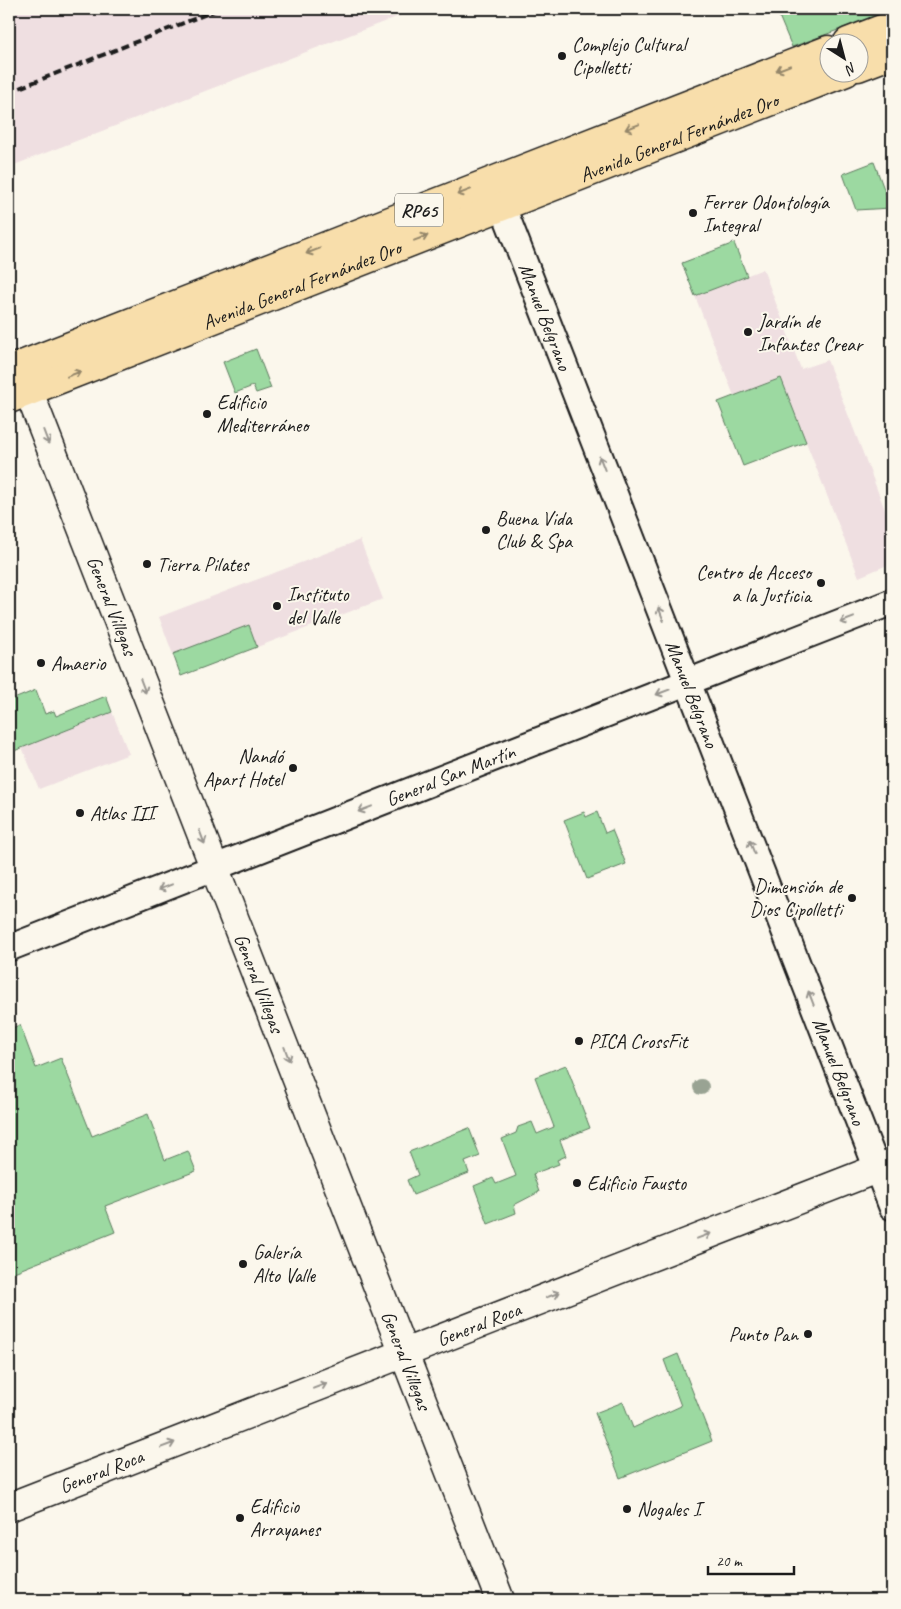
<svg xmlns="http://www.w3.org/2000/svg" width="901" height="1609" font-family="Caveat,sans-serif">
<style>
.built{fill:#efdfe1}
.green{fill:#9cd9a1;stroke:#5c7a5e}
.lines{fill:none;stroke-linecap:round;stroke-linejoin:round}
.minor-casing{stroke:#1c1c1c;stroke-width:29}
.tertiary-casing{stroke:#1c1c1c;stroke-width:31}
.primary-casing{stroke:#1c1c1c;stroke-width:31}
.minor{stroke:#fbf7ec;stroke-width:25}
.tertiary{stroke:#fbf7ec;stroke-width:28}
.primary{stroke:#f8deab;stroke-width:28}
.rail{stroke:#1c1c1c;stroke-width:4;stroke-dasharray:8 4;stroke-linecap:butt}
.tree{fill:#99a393}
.oneway{stroke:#95876b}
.oneway2{stroke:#97948e}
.poi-dot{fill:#1c1c1c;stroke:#fbf7ec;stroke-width:2}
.labels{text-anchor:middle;stroke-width:4;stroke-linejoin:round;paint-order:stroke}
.shield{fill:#fbf7ec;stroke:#5f5e5a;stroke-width:1}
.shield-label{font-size:19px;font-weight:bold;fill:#1c1c1c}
.poi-label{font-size:20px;fill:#1c1c1c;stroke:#fbf7ec;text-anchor:start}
.street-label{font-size:20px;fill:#1c1c1c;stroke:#fbf7ec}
</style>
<rect width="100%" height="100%" fill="#fbf7ec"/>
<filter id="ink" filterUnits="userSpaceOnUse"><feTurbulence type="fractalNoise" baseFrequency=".02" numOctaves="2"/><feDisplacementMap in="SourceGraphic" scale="10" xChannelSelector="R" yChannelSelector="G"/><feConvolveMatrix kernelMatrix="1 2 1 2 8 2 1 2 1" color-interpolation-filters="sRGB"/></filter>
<g filter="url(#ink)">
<!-- built -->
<path class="built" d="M9,9H417L9,167Z
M763,269L801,369L827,360L892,528V563L859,577L781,378L734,396L695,296Z
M360,540L383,599L181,676L159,617Z
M112,712L129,754L39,789L22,747Z"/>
<!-- green -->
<path class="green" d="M776,9H892V10L792,47Z
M874,162L891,208L856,210L843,174Z
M734,243L747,276L695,296L682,263Z
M256,349L271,388L256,393L253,386L235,393L223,362Z
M781,378L806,442L743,466L718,402Z
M249,625L257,647L181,676L173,654Z
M36,690L45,714L54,711L56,716L106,696L112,712L9,753V701Z
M584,812L586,817L597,812L605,833L612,830L626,864L587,879L564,820Z
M20,1025L36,1068L61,1058L92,1136L148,1114L165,1160L188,1151L196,1171L105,1206L115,1232L9,1274V1207L11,1206L9,1201V1029Z
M566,1065L590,1128L560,1140L566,1156L557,1160L559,1164L533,1174L539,1192L514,1205L516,1213L488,1224L474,1186L493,1178L496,1184L516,1176L502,1139L516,1133L518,1127L532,1122L537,1134L554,1127L535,1077Z
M469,1128L480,1156L465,1162L469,1173L413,1195L407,1180L418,1175L409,1152Z
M678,1354L712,1441L620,1478L595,1413L623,1402L633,1428L681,1406L664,1360Z"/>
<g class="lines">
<!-- minor casing -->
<g class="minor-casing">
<g id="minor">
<path id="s1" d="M495,187L892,1207"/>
<path id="s2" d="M9,948L892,602"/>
</g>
</g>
<!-- tertiary casing -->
<g class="tertiary-casing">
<g id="tertiary">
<path id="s3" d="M20,369L500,1600"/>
<path id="s4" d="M9,1507L892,1163"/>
</g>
</g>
<!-- primary casing -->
<g class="primary-casing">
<g id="primary">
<path d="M848,42L892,25"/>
<path d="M858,67L892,54"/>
<path d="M9,370L828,50"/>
<path id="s5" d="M9,399L846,72"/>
</g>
</g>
<!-- minor -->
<use href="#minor" class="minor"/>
<!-- tertiary -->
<use href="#tertiary" class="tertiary"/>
<!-- primary -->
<use href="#primary" class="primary"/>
<!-- rail -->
<path class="rail" d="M9,92L219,9"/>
</g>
<!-- trees -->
<circle class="tree" cx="701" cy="1087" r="8"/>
<!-- one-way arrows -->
<defs><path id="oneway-shaft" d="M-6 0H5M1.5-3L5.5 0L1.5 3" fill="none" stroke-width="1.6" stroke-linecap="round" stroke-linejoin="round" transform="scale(1.25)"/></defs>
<g class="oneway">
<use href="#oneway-shaft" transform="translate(783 68) rotate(159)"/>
<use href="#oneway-shaft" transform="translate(632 127) rotate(159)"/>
<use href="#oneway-shaft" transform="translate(464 192) rotate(159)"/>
<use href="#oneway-shaft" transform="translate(421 238) rotate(-21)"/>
<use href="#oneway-shaft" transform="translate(313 251) rotate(159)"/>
<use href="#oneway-shaft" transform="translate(74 374) rotate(-21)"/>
</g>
<g class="oneway2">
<use href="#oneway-shaft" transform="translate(46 437) rotate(69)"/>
<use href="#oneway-shaft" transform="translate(602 463) rotate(-111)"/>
<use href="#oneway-shaft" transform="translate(661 614) rotate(-111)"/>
<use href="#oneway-shaft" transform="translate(847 620) rotate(159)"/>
<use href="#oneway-shaft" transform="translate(143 686) rotate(69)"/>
<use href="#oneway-shaft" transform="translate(663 692) rotate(159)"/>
<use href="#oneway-shaft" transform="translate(365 809) rotate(159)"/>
<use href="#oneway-shaft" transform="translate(202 837) rotate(69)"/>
<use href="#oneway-shaft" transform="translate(752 847) rotate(-111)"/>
<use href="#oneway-shaft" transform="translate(165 887) rotate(159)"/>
<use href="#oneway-shaft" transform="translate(811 998) rotate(-111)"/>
<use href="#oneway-shaft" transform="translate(287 1054) rotate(69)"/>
<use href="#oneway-shaft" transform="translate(704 1236) rotate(-21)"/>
<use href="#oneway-shaft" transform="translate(553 1295) rotate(-21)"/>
<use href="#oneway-shaft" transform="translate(320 1386) rotate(-21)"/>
<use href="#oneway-shaft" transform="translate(168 1445) rotate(-21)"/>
</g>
</g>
<!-- markers -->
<g class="poi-dot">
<circle cx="562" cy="56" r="5"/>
<circle cx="693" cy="213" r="5"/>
<circle cx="748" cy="332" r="5"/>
<circle cx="207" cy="414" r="5"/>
<circle cx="486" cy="530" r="5"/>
<circle cx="147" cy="564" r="5"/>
<circle cx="821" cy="583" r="5"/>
<circle cx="277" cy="606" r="5"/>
<circle cx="41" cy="663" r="5"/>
<circle cx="293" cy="768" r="5"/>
<circle cx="80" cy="813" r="5"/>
<circle cx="852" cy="898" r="5"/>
<circle cx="579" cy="1041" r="5"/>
<circle cx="577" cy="1183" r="5"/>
<circle cx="243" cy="1264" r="5"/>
<circle cx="808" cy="1334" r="5"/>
<circle cx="627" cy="1509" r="5"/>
<circle cx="240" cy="1518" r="5"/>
</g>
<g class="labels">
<!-- shield labels -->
<rect class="shield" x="395" y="193.5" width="48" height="33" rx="4"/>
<g class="shield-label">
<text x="419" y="217">RP65</text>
</g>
<!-- poi labels -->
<g class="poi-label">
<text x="572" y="51">Complejo Cultural<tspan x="572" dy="23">Cipolletti</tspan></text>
<text x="703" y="209">Ferrer Odontología<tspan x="703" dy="23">Integral</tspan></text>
<text x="758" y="328">Jardín de<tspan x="758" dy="23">Infantes Crear</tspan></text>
<text x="217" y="409">Edificio<tspan x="217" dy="23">Mediterráneo</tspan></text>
<text x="496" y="525">Buena Vida<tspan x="496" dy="23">Club &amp; Spa</tspan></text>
<text x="157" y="571">Tierra Pilates</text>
<text x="811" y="579" text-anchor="end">Centro de Acceso<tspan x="811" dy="23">a la Justicia</tspan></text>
<text x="287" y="601">Instituto<tspan x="287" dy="23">del Valle</tspan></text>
<text x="51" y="670">Amaerio</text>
<text x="283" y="763" text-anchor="end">Nandó<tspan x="283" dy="23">Apart Hotel</tspan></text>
<text x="90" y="820">Atlas III</text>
<text x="842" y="893" text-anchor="end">Dimensión de<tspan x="842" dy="23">Dios Cipolletti</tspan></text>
<text x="589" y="1048">PICA CrossFit</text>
<text x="587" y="1190">Edificio Fausto</text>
<text x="253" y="1259">Galería<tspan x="253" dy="23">Alto Valle</tspan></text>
<text x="798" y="1341" text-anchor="end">Punto Pan</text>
<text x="250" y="1513">Edificio<tspan x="250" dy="23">Arrayanes</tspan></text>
<text x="637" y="1516">Nogales I</text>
</g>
<!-- street labels -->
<g class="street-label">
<text dy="7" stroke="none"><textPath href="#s5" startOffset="719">Avenida General Fernández Oro</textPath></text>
<text dy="7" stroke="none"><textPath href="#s5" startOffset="314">Avenida General Fernández Oro</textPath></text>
<text dy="7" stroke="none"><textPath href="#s1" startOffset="139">Manuel Belgrano</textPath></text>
<text dy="7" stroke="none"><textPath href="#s3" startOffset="254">General Villegas</textPath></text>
<text dy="7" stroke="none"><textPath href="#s1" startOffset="544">Manuel Belgrano</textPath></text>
<text dy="7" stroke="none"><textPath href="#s2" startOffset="474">General San Martín</textPath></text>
<text dy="7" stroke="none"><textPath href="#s3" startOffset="659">General Villegas</textPath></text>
<text dy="7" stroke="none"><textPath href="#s1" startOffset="949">Manuel Belgrano</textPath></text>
<text dy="7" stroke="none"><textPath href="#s4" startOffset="504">General Roca</textPath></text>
<text dy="7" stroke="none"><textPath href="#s3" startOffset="1064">General Villegas</textPath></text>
<text dy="7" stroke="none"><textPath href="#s4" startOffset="99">General Roca</textPath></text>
</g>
</g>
<!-- margin -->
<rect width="901" height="1609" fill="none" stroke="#fbf7ec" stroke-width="30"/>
<rect x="15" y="15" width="871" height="1579" fill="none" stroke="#1c1c1c" stroke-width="2" filter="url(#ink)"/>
<!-- north arrow -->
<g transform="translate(844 58) rotate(144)"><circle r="24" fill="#fbf7ec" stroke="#a29f99"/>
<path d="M0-4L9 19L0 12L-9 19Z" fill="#1c1c1c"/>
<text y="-8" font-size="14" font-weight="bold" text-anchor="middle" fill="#1c1c1c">N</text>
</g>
<!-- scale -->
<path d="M708 1566v8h86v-8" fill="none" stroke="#1c1c1c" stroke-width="2.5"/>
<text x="716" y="1566" font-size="15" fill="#1c1c1c" stroke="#fbf7ec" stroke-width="4" paint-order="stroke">20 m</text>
</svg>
